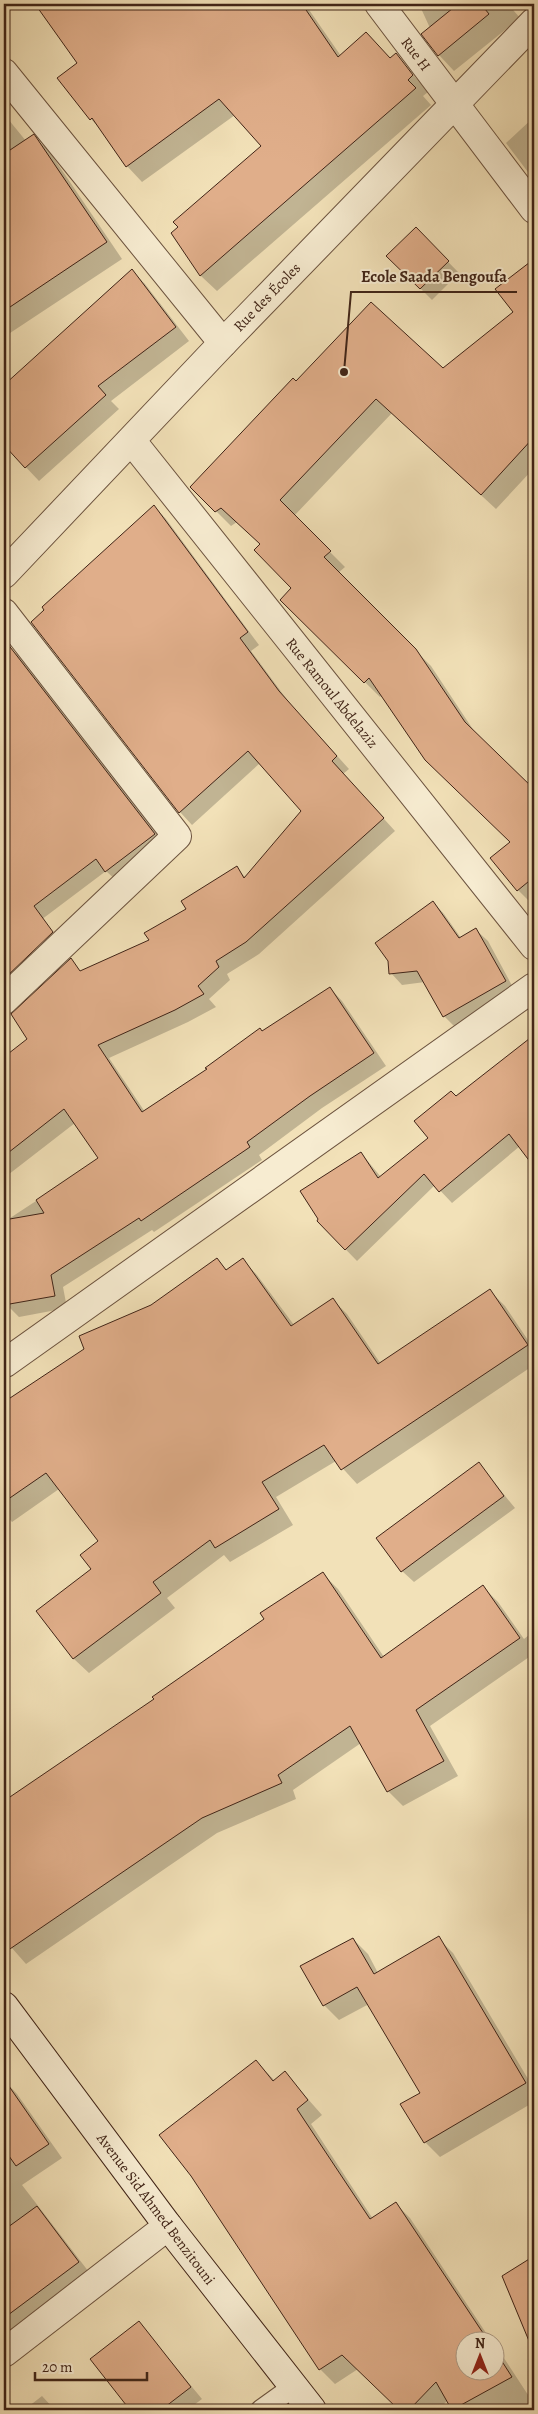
<svg xmlns="http://www.w3.org/2000/svg" width="538" height="2414" font-family="Alegreya,serif">
<style>
.shadow{fill:#0003}
.building{fill:#e0ae8a;stroke:#402417}
.lines{fill:none;stroke-linecap:round;stroke-linejoin:round}
.service-casing{stroke:#6c533f;stroke-width:22}
.minor-casing{stroke:#6c533f;stroke-width:30}
.tertiary-casing{stroke:#6c533f;stroke-width:30}
.secondary-casing{stroke:#402417;stroke-width:30}
.service{stroke:#f7ecd1;stroke-width:20}
.minor{stroke:#f7ecd1;stroke-width:28}
.tertiary{stroke:#f7ecd1;stroke-width:28}
.secondary{stroke:#f7ecd1;stroke-width:28}
.labels{text-anchor:middle;stroke-width:4;stroke-linejoin:round;paint-order:stroke}
.street-label{font-size:15px;fill:#402417;stroke:#f7ecd1}
.leader{fill:none;stroke:#402417;stroke-width:2}
.callout-dot{fill:#402417;stroke:#f7ecd1;stroke-width:2}
.callout-label{font-size:16px;text-anchor:middle;font-weight:bold;fill:#402417;stroke:#f7ecd1;stroke-width:4;stroke-linejoin:round;paint-order:stroke}
</style>
<rect width="100%" height="100%" fill="#f2e1b8"/>
<filter id="stains"><feTurbulence type="fractalNoise" baseFrequency=".004" numOctaves="4"/><feColorMatrix values="0 0 0 0 .2 0 0 0 0 .09 0 0 0 0 .02 0 0 0 .5 -.17"/></filter>
<radialGradient id="worn" r=".72"><stop offset=".6" stop-color="#630" stop-opacity="0"/><stop offset="1" stop-color="#630" stop-opacity=".3"/></radialGradient>
<!-- shadow -->
<path class="shadow" d="M37,4H305L341,56L390,59L396,55L428,92L423,96L431,105L217,291L201,276L173,234L263,146L235,115L142,182L127,166L101,130L91,119L78,63Z
M419,4H508L520,18L454,71L439,55L430,28Z
M4,114L26,141L33,136L49,151L122,259L4,337Z
M534,117V180L506,143Z
M416,229L459,273L432,300L388,256Z
M534,260V468L496,509L392,413L294,516L345,567L338,573L431,666L478,737L534,790L533,905L518,890L511,842L382,695L380,697L282,600L293,588L261,545L237,522L231,526L192,487L296,383L443,369L515,312L497,289Z
M132,271L145,284L189,341L111,401L119,409L39,481L4,444V387Z
M154,506L166,519L259,645L251,651L291,705L349,769L343,774L395,831L259,954L227,974L230,980L209,999L216,1007L188,1022L109,1058L145,1112L330,988L342,1001L386,1066L322,1108L259,1155L262,1160L154,1232L152,1230L63,1287L67,1308L19,1317L6,1304L4,1292V1222L100,1159L75,1123L4,1178V1059L150,941L236,868L246,878L303,811L260,763L192,825L180,812L32,622Z
M7,645L19,656L166,846L118,882L106,871L33,926L22,915L4,890V648Z
M433,902L444,914L461,938L476,930L488,941L516,993L455,1027L444,1016L425,982L402,985L391,973Z
M4,969L18,986L4,999Z
M526,1043L534,1051V1156L532,1158L520,1146L452,1203L435,1185L357,1261L318,1221L361,1153L381,1177L430,1138L456,1097Z
M217,1260L227,1270L243,1260L257,1275L294,1325L332,1299L347,1314L381,1364L490,1291L505,1306L534,1349V1365L357,1484L336,1461L276,1497L293,1525L230,1562L224,1555L167,1598L175,1608L89,1673L74,1659L38,1611L93,1569L100,1541L59,1489L12,1522L4,1513V1405L151,1306Z
M479,1464L515,1508L414,1582L402,1571Z
M323,1574L338,1589L384,1657L483,1587L498,1602L524,1639L534,1631V1657L532,1655L430,1726L458,1776L403,1806L388,1791L361,1743L293,1790L296,1799L217,1833L26,1964L4,1939V1802L155,1700L266,1619Z
M438,1938L453,1953L534,2089V2102L440,2157L425,2142L422,2094L369,2004L339,2020L324,2005L353,1939L368,1954L378,1973Z
M256,2061L275,2081L285,2073L322,2115L311,2124L373,2219L396,2204L410,2218L492,2342H466V2372H496V2346L534,2404V2410H454L448,2400L438,2410H400L358,2369L335,2384L320,2369Z
M4,2080L17,2094L62,2158L22,2185L92,2276L4,2341Z
M529,2261L534,2266V2351L503,2277Z
M139,2323L202,2399L187,2410H131L92,2360Z
M42,2396L55,2410H24Z"/>
<!-- building -->
<path class="building" d="M35,4H302L338,57L366,32L390,58L396,53L413,75L408,80L416,88L200,276L171,233L178,227L173,222L261,146L219,99L126,167L92,118L90,120L57,78L77,63Z
M458,4H481L489,14L438,56L421,34Z
M34,134L107,242L4,311V154Z
M416,227L449,261L420,289L386,256Z
M534,259V437L481,495L376,399L280,500L331,551L324,557L416,649L465,722L534,789V877L517,891L490,858L510,842L425,760L369,678L364,683L280,600L291,588L254,550L260,544L221,508L215,512L190,487L293,378L296,381L371,302L443,368L513,312L495,289Z
M132,269L176,327L98,386L106,395L25,468L4,445V385Z
M154,505L248,632L240,638L279,691L337,756L332,761L384,818L246,942L216,961L219,967L198,986L204,994L175,1010L98,1045L142,1112L207,1069L205,1068L260,1028L262,1031L330,987L374,1053L310,1096L247,1142L250,1147L141,1221L139,1218L51,1275L55,1296L4,1305V1220L44,1213L36,1200L98,1158L64,1109L4,1156V1057L27,1039L11,1014L71,958L80,971L149,940L144,933L186,909L181,901L237,866L244,878L301,811L248,751L179,813L31,622L44,610L42,607Z
M7,643L155,834L105,872L96,859L34,906L53,932L4,979V646Z
M433,901L459,938L476,928L506,981L443,1017L417,971L389,974L388,961L375,943Z
M534,1035V1167L509,1134L439,1192L424,1174L345,1250L317,1221L318,1219L300,1191L361,1152L378,1178L428,1138L414,1121L451,1091L456,1096Z
M217,1258L226,1270L243,1258L291,1326L333,1298L378,1364L490,1289L528,1345L341,1470L324,1445L262,1482L279,1509L215,1548L210,1540L153,1582L161,1593L73,1659L36,1611L91,1569L80,1555L98,1541L46,1473L4,1502V1402L84,1349L79,1336L151,1305Z
M479,1462L504,1496L401,1572L376,1538Z
M323,1572L381,1658L483,1585L520,1638L416,1710L444,1761L387,1792L350,1726L278,1775L282,1783L202,1818L4,1953V1801L154,1699L152,1697L264,1619L260,1613Z
M439,1936L526,2083L424,2143L400,2104L420,2093L357,1987L323,2006L300,1966L353,1938L374,1974Z
M256,2060L273,2081L285,2071L308,2100L297,2109L370,2219L396,2202L489,2342H466V2372H496V2352L512,2377L461,2405H449L436,2382L409,2410H399L342,2355L319,2370L191,2176L159,2135Z
M4,2079L49,2144L16,2166L4,2149Z
M37,2206L79,2262L4,2318V2230Z
M534,2256V2353L502,2276Z
M139,2321L191,2387L161,2410H130L90,2359Z"/>
<g class="lines">
<!-- service casing -->
<g class="service-casing">
<path id="service" d="M261,2410L293,2387"/>
</g>
<!-- minor casing -->
<g class="minor-casing">
<path id="minor" d="M379,4L534,209
M4,73L223,343
M4,613L177,836L4,1000
M4,1361L5,1363L534,987
M4,2353L168,2226"/>
</g>
<!-- tertiary casing -->
<g class="tertiary-casing">
<path id="tertiary" d="M131,440L534,946
M4,574L223,343L534,22"/>
</g>
<!-- secondary casing -->
<g class="secondary-casing">
<path id="secondary" d="M4,2006L168,2226L312,2410"/>
</g>
<!-- service -->
<use href="#service" class="service"/>
<!-- minor -->
<use href="#minor" class="minor"/>
<!-- tertiary -->
<use href="#tertiary" class="tertiary"/>
<!-- secondary -->
<use href="#secondary" class="secondary"/>
</g>
<g class="labels">
<!-- street labels -->
<g class="street-label">
<text transform="translate(416 54) rotate(53)" y="5">Rue H</text>
<text transform="translate(267 297) rotate(-46)" y="5">Rue des Écoles</text>
<text transform="translate(332 693) rotate(51)" y="5">Rue Ramoul Abdelaziz</text>
<text transform="translate(156 2209) rotate(53)" y="5">Avenue Sid Ahmed Benzitouni</text>
</g>
</g>
<!-- callouts -->
<path class="leader" d="M344 372L351 292H517"/>
<circle class="callout-dot" cx="344" cy="372" r="5"/>
<g class="callout-label">
<text x="434" y="282">Ecole Saada Bengoufa</text>
</g>
<!-- margin -->
<rect width="538" height="2414" fill="none" stroke="#f2e1b8" stroke-width="20"/>
<rect x="5" y="5" width="528" height="2404" fill="none" stroke="#402417" stroke-width="2.5"/>
<rect x="10" y="10" width="518" height="2394" fill="none" stroke="#402417"/>
<!-- north arrow -->
<g transform="translate(480 2356)"><circle r="24" fill="#f7ecd1" stroke="#ae9c87"/>
<path d="M0-4L9 19L0 12L-9 19Z" fill="#8f2418"/>
<text y="-8" font-size="14" font-weight="bold" text-anchor="middle" fill="#402417">N</text>
</g>
<!-- scale -->
<path d="M35 2372v8h112v-8" fill="none" stroke="#402417" stroke-width="2.5"/>
<text x="42" y="2372" font-size="15" fill="#402417" stroke="#f7ecd1" stroke-width="4" paint-order="stroke">20 m</text>
<rect width="100%" height="100%" filter="url(#stains)"/>
<rect width="100%" height="100%" fill="url(#worn)"/>
</svg>
